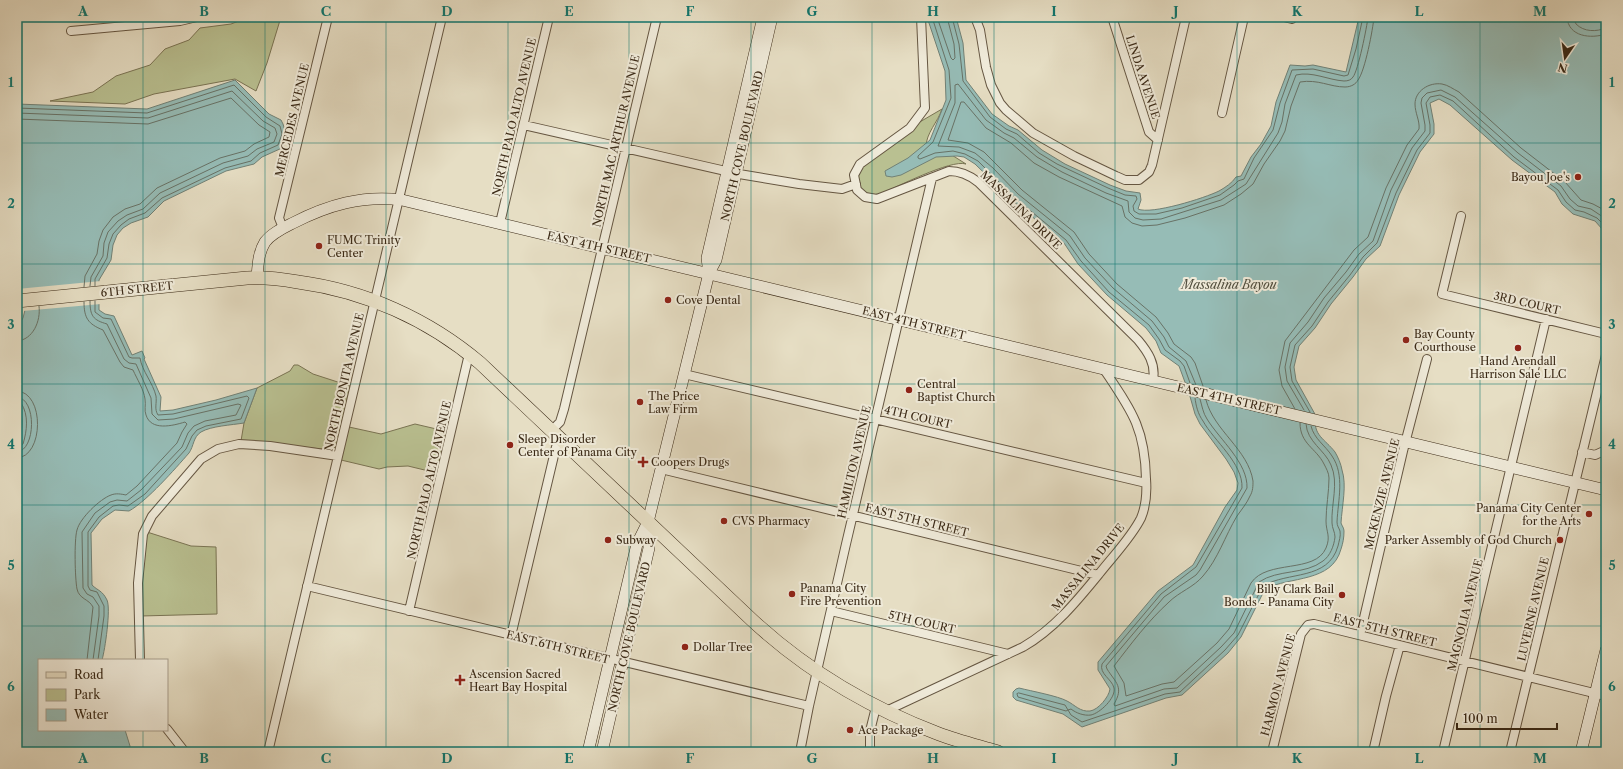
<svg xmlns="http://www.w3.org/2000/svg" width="1623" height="769" font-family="'Libre Caslon Text',serif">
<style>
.green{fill:#b9c091;stroke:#7a7454}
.water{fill:#96bcb6;stroke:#718176}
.pier{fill:#e6dec4}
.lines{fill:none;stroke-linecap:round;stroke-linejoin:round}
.shore{stroke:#687266;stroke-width:1}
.street-casing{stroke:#655642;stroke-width:10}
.secondary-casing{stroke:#3a2916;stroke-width:12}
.primary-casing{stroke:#3a2916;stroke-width:14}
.street{stroke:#efead9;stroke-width:8}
.secondary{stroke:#efead9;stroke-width:11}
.primary{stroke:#e6dec4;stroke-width:13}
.grid{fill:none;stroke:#0f766e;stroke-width:1;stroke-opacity:0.55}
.poi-dot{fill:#8f2418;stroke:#efead9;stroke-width:1.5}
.labels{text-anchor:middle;stroke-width:4;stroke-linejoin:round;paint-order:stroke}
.street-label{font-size:11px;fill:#3a2916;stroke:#efead9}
.poi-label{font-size:11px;fill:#3a2916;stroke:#efead9;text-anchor:start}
.water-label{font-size:12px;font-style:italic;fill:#514e3e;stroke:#efead9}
.neatline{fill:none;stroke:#0f766e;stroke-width:1.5}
.grid-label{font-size:13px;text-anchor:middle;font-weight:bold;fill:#0f766e}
</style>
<rect width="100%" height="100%" fill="#e6dec4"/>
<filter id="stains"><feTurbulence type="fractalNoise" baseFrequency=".005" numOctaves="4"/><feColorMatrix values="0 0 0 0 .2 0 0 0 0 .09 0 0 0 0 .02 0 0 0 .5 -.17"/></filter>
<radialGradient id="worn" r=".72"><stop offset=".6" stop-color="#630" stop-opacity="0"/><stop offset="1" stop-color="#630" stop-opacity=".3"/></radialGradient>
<!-- green -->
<path class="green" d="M249,17H281L267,63L256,91L235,79L154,94L125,104L50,101L93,92L116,76L150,65L165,49L189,40L200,28L231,24Z
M942,109C938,122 926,133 926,147L947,152L966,164C951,159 895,188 878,195C864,194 860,191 858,177L862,168L868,163L907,135L918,123Z
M294,365H298L313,374L350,386L337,445L332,450L241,441L244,423L257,388L290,371Z
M415,424L445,431L437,473L408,466L387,467L379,469L341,460L349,427L381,434Z
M147,532L191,546L216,547L217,614L141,616V594Z"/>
<!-- water -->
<path class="water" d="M927,17H956L963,43L966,80L992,114L1009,126L1018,130L1042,150L1065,164L1110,185L1126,191L1140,193L1141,200L1138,209C1151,215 1205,198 1219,191C1226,187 1232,183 1236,177L1241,176L1251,157L1261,144L1271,126L1276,102L1290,65L1305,66L1313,65L1346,72L1359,17H1581C1588,24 1598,22 1606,17V231L1603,230L1595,221L1573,214L1562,204L1555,192L1512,160L1450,105L1439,99L1430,103L1434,124V134L1420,152L1399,195L1380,246L1366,259L1353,277L1331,304L1315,328L1299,346L1294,367L1296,380L1316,416C1312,435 1325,439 1335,452C1338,457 1341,464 1342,470C1347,485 1342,506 1341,523C1342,526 1344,528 1344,531C1344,538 1343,543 1341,549C1332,583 1290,576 1265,589L1241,637L1228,653L1182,695L1166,698L1082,727L1063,714L1016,700L1013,697V692L1016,689L1019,688C1031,691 1058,696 1067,701C1075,705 1080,712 1090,711C1098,710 1109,697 1110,689L1098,670V662L1158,591L1193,565L1225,507L1237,490L1238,483L1234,472L1226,459L1200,424L1195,414L1189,393L1179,366L1161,353L1156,341L1146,328L1107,295L1078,264L1064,243L1013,201L975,164L964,157L957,156L936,157L901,175L892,177L886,176L885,171L908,158L930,140L946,100L945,71Z
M235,80L269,114L281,120L283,124L286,134L282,148L262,157L254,164L226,171L164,201L148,217L131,223L123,228L117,235L113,245L111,260L99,280V310L105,314L114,316L132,355L142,351L145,358L144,359L161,397L160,411L173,410L216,400L257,388L244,423C232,425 211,426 201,432C193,437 194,446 189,453C175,469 147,501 129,511L115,510L102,519L91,533L92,585C98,591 102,590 107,600C111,609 105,650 102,660H39V730H125L130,746V752H17V449C22,432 25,418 17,402V328L23,318L25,310L17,304V104L147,109Z"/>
<!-- pier -->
<path class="pier" d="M101,281V304L23,311L17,306V289Z"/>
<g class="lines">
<!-- shore -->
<path class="shore" d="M932,17L949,70L951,98L933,142L918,156V158L920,159L935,153L953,151L965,154L978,161L1015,198L1066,240L1081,261L1109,292L1149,325L1159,339L1165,350L1180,361L1184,366L1190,383
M937,17L951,58L953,60L955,58L954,44L947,17
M952,17L959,44L963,81L990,117L1006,129L1017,134L1039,153L1057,164L1108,188L1125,195L1136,196L1137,199L1133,206L1134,211L1139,214H1156L1182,208L1220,195L1234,185L1238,181L1244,179L1254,158L1273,130L1280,103L1292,70L1313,69L1344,76L1348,75L1356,49L1363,17
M1567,17C1568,37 1591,39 1606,34
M1573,17L1576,24C1584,32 1596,32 1606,28
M17,108L147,113L234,85L266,117L280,126L282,134L278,145L260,153L251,161L225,168L162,198L145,213L129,219L121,225L113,234L109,244L107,258L95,279V286
M17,113L148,118L232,91L263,121L275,128L277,134L274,142L257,149L248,156L223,163L160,193L143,209L127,215L118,221L108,232L104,243L103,256L91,277L90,286
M17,119L148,124L231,98L259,125L270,132L269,137L254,144L245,151L220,158L157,188L140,204L125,209L113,217L103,230L99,241L97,254L85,276L84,287
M90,301C90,316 93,320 107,324L124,359L129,363L136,364L151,398L152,414L158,420L174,419L238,404L241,405L236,415L205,421L194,426L188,433L182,447L141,490L127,501L117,500L110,502L95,513L82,532L83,588L87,594L93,597L99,606V616L93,660
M95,301V312L103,318L111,319L129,357L132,358H140C142,371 153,383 156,396C157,403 154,409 158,415L173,414L247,396L249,398L241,419L206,426L197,430L192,436L186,449L145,494L128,506L119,505L113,506L99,517L88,532V586L90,590L97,592L104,606V616L98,660
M84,302C84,318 88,324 103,330L120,362L124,367L133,370C137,379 144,390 145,399C146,405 144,410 146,415C151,431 172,426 185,422L187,424L182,432L177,443L137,486L126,495C121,494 116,493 111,495C100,499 80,518 77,530C74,540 75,579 77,589C79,599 89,599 93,607L87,660
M17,341C33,340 41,321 39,306
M1196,385L1186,361L1169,347L1164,337L1152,321L1113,288L1085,258L1070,236L1018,194L993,168L975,153L959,147L938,146L955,103V85L958,84L986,120L1004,133L1014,138L1037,157L1062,172L1106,193L1128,201L1129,212L1135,218L1143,220L1161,219L1221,200L1246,184L1278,133L1282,122L1285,104L1296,75C1312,71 1328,80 1344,81C1348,81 1351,80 1353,77C1358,71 1367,27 1368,17
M1203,386L1195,363L1191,357L1174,344L1168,333L1156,317L1117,284L1089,254L1074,232L1022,190L984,152L968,143L948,140L961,102H964L986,128L1011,143L1034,163L1059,177L1122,206L1125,217L1132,223L1142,226L1157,225L1185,218L1224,205L1241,194L1253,184L1264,164L1280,141L1285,131L1291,106L1300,82C1318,79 1330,87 1345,87C1351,87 1356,84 1358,80C1365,71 1373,29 1374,17
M17,391C45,392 44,457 17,458
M17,397C37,398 36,451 17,452
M1195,398C1196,406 1198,414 1203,421C1214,441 1243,463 1242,488L1196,567L1161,594L1102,664C1099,674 1112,679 1114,688C1116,698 1100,713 1091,715C1084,716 1076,713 1071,709L1068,710L1071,715L1082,722L1165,694L1180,692L1225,650L1238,635L1263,586C1288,571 1328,581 1338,546C1339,541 1341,536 1340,531C1339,528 1337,526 1337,522C1338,500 1345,475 1332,456C1325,445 1314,439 1311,426
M1200,399C1202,406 1203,413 1207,419C1220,440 1248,463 1247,488L1200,570L1196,575L1164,597L1106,666L1107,669C1116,683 1124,687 1114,704L1115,706L1164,689L1177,688L1221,647L1234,633L1259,582C1278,569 1305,575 1323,561C1330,556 1334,546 1335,537C1335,532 1332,528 1332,523C1331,504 1339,483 1331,465C1325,450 1307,442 1306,424
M1206,400C1214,431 1248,449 1253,481C1253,486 1253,491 1250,496C1247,503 1242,509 1237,516C1225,536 1218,559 1203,576C1194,587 1179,592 1169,602C1148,621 1131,644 1114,666L1124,683L1126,696L1162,684L1174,682L1217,643L1229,629L1251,583C1267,559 1315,574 1326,548C1331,536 1326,532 1326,521C1326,507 1329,492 1329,478C1329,473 1326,468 1324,464C1316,448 1300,444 1300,423
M17,402L21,403C29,415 27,431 23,444L17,447
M1295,409L1282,386L1279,370L1285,341L1354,250L1368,237L1386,188L1407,145L1419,129C1420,121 1415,113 1415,104C1415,91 1429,82 1442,84C1448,85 1453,89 1459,92L1521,148L1565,182L1581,200L1593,204L1606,211
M1304,410L1287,381L1285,367L1290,343L1308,322L1324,298L1346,272L1359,254L1373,241L1391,190L1412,148L1425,131V125L1421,103L1422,98L1427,93L1441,90L1455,97L1518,153L1561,186L1570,199L1578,206L1591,209L1606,219
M1310,412L1292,381L1290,367L1295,345L1312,326L1328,302L1350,275L1363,257L1377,243L1396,193L1417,150L1430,133V125L1426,103L1430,97L1440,95L1453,101L1514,157L1558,190L1566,202L1575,210L1584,212L1597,218L1606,227
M1019,693L1065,705L1068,710L1066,711L1018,697L1017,694Z"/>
<!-- street casing -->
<g class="street-casing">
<path id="street" d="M921,17L925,108L910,128L860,164L854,175L857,190L865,197L877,199L949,171C961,171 969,175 978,182L1138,340C1148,352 1156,364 1153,380
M975,17L980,30L986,67L991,85L1000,103L1006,110L1033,133L1074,156L1116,176L1125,180H1139L1149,172L1152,165L1186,17
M1112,17L1149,132L1158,140
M1284,17L1292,19L1293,17
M71,31L180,21L197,17
M1222,113L1244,17
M524,125L739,174L799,184L842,189L856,184
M1461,216L1442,294L1606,334
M500,223L549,17
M283,228L279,218L328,17
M684,374L1146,483
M552,430L560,422L564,409L657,17
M1582,452L1595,455L1606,450
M661,469L1098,575
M307,586L809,706
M409,611L469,354
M831,611L1008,654
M1360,635L1403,451L1427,359
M511,636L556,447L562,440
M140,660L138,583L143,534L152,516L201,459L218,449L239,444L270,446L338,456
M886,711L1023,647C1054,629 1077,601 1099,574C1113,556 1131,538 1141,518C1146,506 1147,492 1146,479C1145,427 1131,410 1103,368
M167,729L185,752
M268,752L442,17
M800,752L809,706L846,544L932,178
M870,752V731L876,707
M1272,752L1301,634L1308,625L1314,624L1606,696
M1373,752L1386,696L1400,645
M1443,752L1546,319
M1510,752L1606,355"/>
</g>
<!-- secondary casing -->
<g class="secondary-casing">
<path id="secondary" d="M709,273L707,258L763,17
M257,278C258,266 258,253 265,242C272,233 283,228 293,223C328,205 362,195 402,200L1606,490
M588,752L637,544L648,522L709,273L716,260L772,17
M602,752L649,548L648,524
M1581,752L1606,650"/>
</g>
<!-- primary casing -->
<g class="primary-casing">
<path id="primary" d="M17,301L247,278C264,277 281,279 298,282C365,291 428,319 480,363L752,620C806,670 870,708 939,734C958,741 978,746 998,752"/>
</g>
<!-- street -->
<use href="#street" class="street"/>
<!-- secondary -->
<use href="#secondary" class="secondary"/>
<!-- primary -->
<use href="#primary" class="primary"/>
</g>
<!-- grid -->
<path class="grid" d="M143,17V660M265,17V752M386,17V752M508,17V752M629,17V752M751,17V752M872,17V752M994,17V752M1115,17V752M1237,17V752M1358,17V752M1480,17V752M17,143H1606M17,264H1606M17,384H1606M17,505H1606M17,626H1606M143,730V752"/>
<!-- markers -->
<g class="poi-dot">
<circle cx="1578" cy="177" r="4"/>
<circle cx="319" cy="246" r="4"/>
<circle cx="668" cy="300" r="4"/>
<circle cx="1406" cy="340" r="4"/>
<circle cx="1518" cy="348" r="4"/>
<circle cx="909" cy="390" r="4"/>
<circle cx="640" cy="402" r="4"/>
<circle cx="510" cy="445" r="4"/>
<path d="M641 456h4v4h4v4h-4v4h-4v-4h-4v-4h4z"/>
<circle cx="1589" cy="514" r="4"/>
<circle cx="724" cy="521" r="4"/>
<circle cx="608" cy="540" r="4"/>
<circle cx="1560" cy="540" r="4"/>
<circle cx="792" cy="594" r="4"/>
<circle cx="1342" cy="595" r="4"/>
<circle cx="685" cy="647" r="4"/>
<path d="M458 674h4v4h4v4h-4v4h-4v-4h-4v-4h4z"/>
<circle cx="850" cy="730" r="4"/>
</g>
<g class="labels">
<!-- street labels -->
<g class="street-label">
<text transform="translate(1143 77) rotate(72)" y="4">LINDA AVENUE</text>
<text transform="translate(514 117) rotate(-77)" y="4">NORTH PALO ALTO AVENUE</text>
<text transform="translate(292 120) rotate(-77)" y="4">MERCEDES AVENUE</text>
<text transform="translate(616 141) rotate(-77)" y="4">NORTH MAC ARTHUR AVENUE</text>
<text transform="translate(742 146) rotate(-77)" y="4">NORTH COVE BOULEVARD</text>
<text transform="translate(1021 210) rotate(44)" y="4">MASSALINA DRIVE</text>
<text transform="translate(599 247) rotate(13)" y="4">EAST 4TH STREET</text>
<text transform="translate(137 289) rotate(-6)" y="4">6TH STREET</text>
<text transform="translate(1527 303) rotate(13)" y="4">3RD COURT</text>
<text transform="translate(914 323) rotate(14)" y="4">EAST 4TH STREET</text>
<text transform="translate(344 382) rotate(-77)" y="4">NORTH BONITA AVENUE</text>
<text transform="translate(1229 399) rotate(13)" y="4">EAST 4TH STREET</text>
<text transform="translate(918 417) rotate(13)" y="4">4TH COURT</text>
<text transform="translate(854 462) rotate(-77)" y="4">HAMILTON AVENUE</text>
<text transform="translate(429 480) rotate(-77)" y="4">NORTH PALO ALTO AVENUE</text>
<text transform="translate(1382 494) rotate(-76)" y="4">MCKENZIE AVENUE</text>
<text transform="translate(917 520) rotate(14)" y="4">EAST 5TH STREET</text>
<text transform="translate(1088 567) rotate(-51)" y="4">MASSALINA DRIVE</text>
<text transform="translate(1533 609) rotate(-77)" y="4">LUVERNE AVENUE</text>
<text transform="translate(1465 615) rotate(-76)" y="4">MAGNOLIA AVENUE</text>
<text transform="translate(922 622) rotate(13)" y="4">5TH COURT</text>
<text transform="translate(1385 630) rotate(14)" y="4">EAST 5TH STREET</text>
<text transform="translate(629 637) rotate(-77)" y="4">NORTH COVE BOULEVARD</text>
<text transform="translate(558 647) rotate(14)" y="4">EAST 6TH STREET</text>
<text transform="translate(1278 685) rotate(-75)" y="4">HARMON AVENUE</text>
</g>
<!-- poi labels -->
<g class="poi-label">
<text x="1570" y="181" text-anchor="end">Bayou Joe's</text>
<text x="327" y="244">FUMC Trinity<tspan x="327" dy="13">Center</tspan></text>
<text x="676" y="304">Cove Dental</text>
<text x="1414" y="338">Bay County<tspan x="1414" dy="13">Courthouse</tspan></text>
<text x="1518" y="365" text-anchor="middle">Hand Arendall<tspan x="1518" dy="13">Harrison Sale LLC</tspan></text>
<text x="917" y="388">Central<tspan x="917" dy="13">Baptist Church</tspan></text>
<text x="648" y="400">The Price<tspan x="648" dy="13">Law Firm</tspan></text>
<text x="518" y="443">Sleep Disorder<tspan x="518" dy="13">Center of Panama City</tspan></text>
<text x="651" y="466">Coopers Drugs</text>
<text x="1581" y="512" text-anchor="end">Panama City Center<tspan x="1581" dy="13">for the Arts</tspan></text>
<text x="732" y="525">CVS Pharmacy</text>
<text x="616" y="544">Subway</text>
<text x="1552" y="544" text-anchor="end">Parker Assembly of God Church</text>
<text x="800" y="592">Panama City<tspan x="800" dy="13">Fire Prevention</tspan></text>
<text x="1334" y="593" text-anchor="end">Billy Clark Bail<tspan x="1334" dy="13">Bonds - Panama City</tspan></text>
<text x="693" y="651">Dollar Tree</text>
<text x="469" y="678">Ascension Sacred<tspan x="469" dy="13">Heart Bay Hospital</tspan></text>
<text x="858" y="734">Ace Package</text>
</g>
<!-- water labels -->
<g class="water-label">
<text x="1229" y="289">Massalina Bayou</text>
</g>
</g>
<!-- margin -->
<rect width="1623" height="769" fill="none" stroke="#e6dec4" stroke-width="44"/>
<!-- legend -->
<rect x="38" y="659" width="130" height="72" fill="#efead9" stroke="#a79d8b"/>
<rect x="46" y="672" width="20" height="6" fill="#e6dec4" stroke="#a79d8b"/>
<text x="74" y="679" font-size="12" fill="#3a2916">Road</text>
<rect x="46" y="689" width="20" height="12" fill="#b9c091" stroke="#a79d8b"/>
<text x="74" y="699" font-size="12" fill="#3a2916">Park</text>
<rect x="46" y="709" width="20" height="12" fill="#96bcb6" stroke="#a79d8b"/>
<text x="74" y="719" font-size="12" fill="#3a2916">Water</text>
<!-- north arrow -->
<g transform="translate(1565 58) rotate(193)" stroke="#efead9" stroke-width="3" paint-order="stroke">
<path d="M0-3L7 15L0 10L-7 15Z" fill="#3a2916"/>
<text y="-6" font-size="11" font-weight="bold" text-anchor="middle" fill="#3a2916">N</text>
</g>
<!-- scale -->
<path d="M1457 723v6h100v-6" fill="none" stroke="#3a2916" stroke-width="2"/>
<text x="1463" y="723" font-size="12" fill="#3a2916" stroke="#efead9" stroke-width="3" paint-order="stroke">100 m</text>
<rect x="22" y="22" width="1579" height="725" class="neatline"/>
<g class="grid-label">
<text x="83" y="16">A</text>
<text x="204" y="16">B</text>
<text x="326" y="16">C</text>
<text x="447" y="16">D</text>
<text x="569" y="16">E</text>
<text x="690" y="16">F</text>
<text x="812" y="16">G</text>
<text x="933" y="16">H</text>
<text x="1054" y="16">I</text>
<text x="1176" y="16">J</text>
<text x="1297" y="16">K</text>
<text x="1419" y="16">L</text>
<text x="1540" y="16">M</text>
<text x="11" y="87">1</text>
<text x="1612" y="87">1</text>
<text x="11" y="208">2</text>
<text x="1612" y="208">2</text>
<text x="11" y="329">3</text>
<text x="1612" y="329">3</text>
<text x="11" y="449">4</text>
<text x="1612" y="449">4</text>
<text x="11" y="570">5</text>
<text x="1612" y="570">5</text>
<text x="11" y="691">6</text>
<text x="1612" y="691">6</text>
<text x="83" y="763">A</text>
<text x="204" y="763">B</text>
<text x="326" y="763">C</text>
<text x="447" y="763">D</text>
<text x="569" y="763">E</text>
<text x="690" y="763">F</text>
<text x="812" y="763">G</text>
<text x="933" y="763">H</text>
<text x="1054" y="763">I</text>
<text x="1176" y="763">J</text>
<text x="1297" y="763">K</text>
<text x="1419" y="763">L</text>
<text x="1540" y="763">M</text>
</g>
<rect width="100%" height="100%" filter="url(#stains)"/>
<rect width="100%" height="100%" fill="url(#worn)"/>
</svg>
